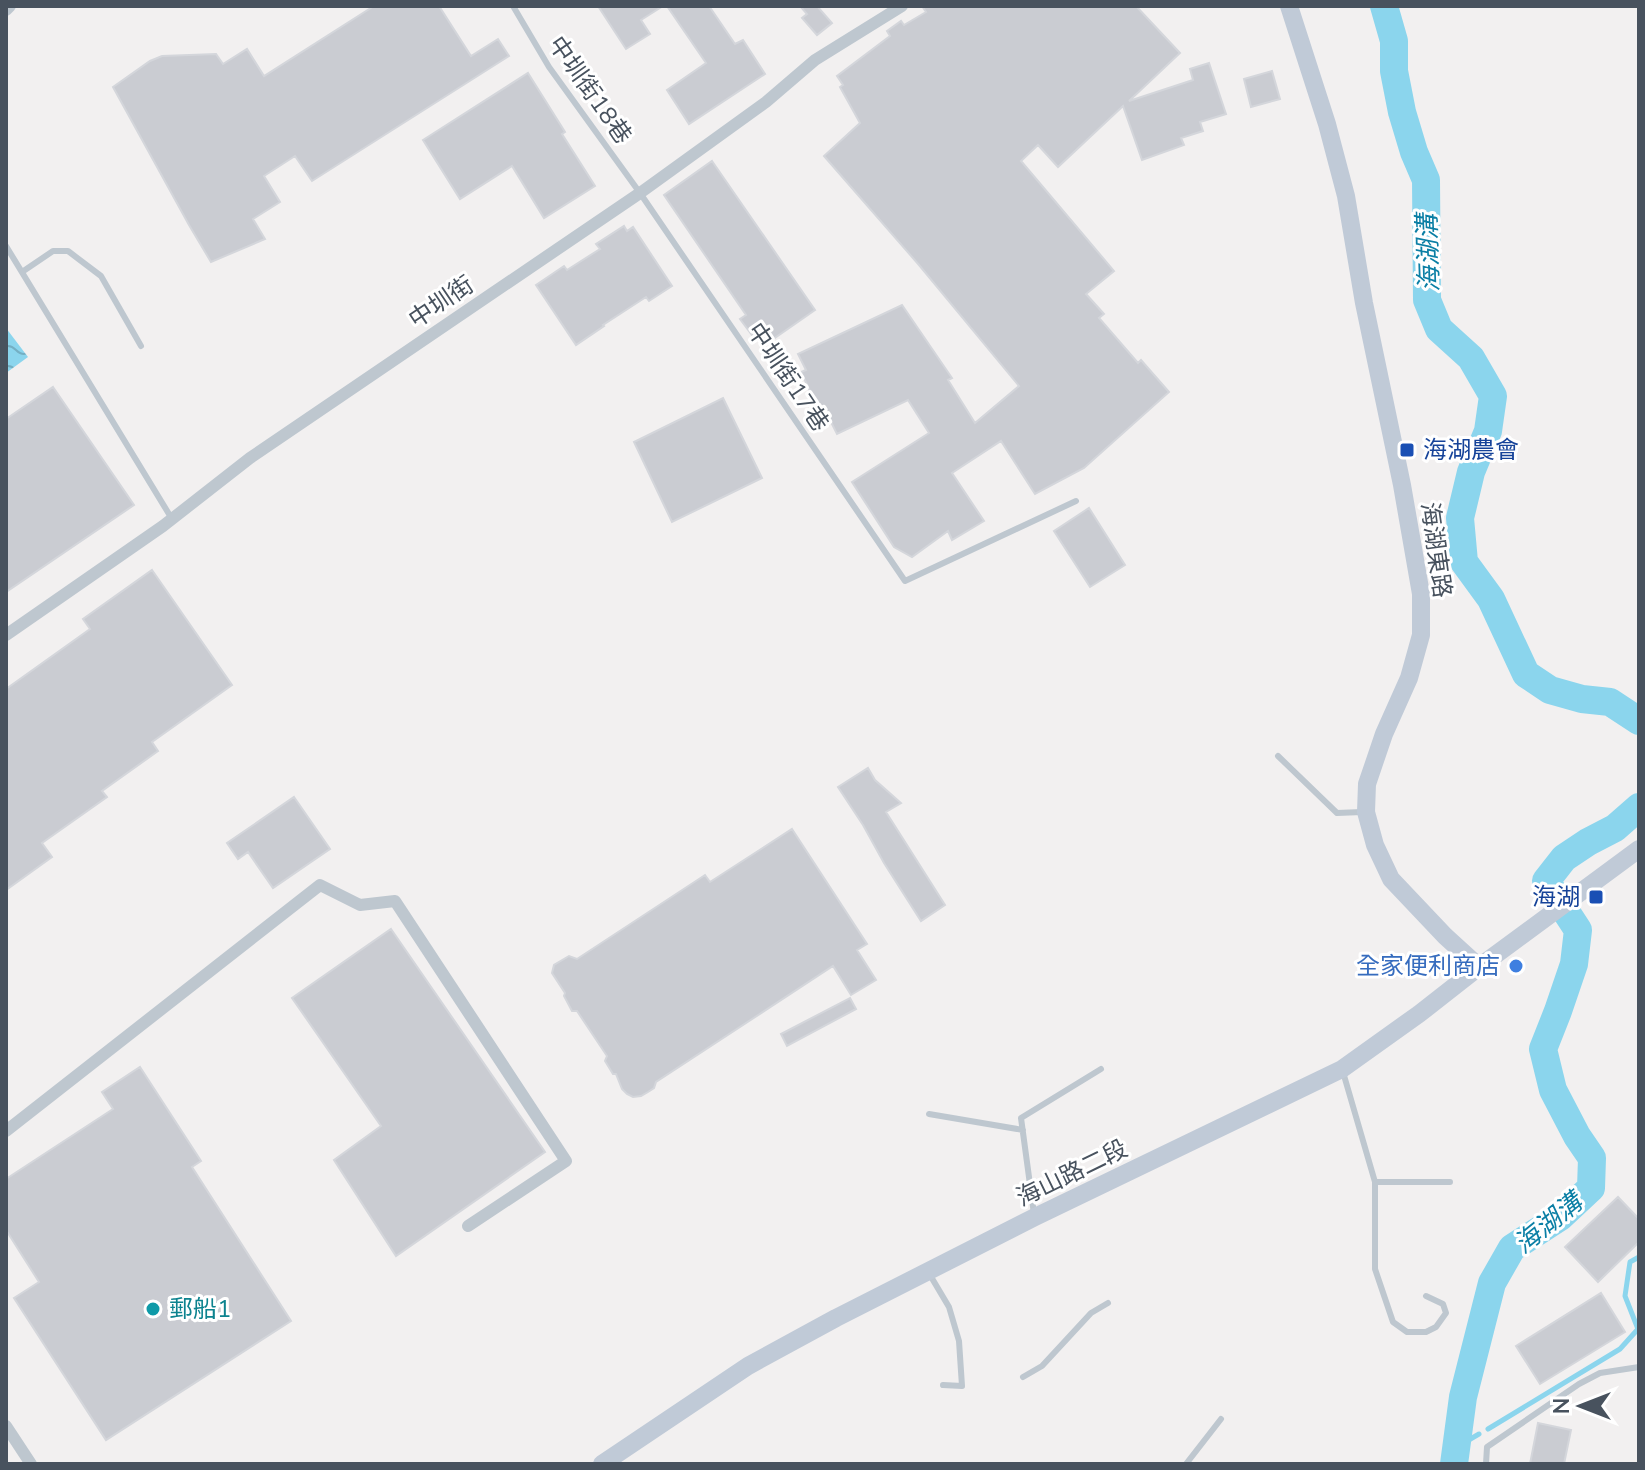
<svg xmlns="http://www.w3.org/2000/svg" width="1645" height="1470" font-family="'Nunito Sans','Noto Sans TC',sans-serif">
<style>
.water{fill:url(#water-waves)}
.lines{fill:none;stroke-linecap:round;stroke-linejoin:round}
.stream{stroke:#8bd5ed;stroke-width:5}
.river{stroke:#8bd5ed;stroke-width:28}
.building{fill:#caccd2;stroke:#d4d6db;stroke-width:2}
.lane{stroke:#bec7cf;stroke-width:6}
.street{stroke:#bec7cf;stroke-width:12}
.secondary{stroke:#c0cad7;stroke-width:18}
.transit-dot{fill:#1a4fb4;stroke:#fff;stroke-width:3}
.shop-dot{fill:#3f7fe0;stroke:#fff;stroke-width:3}
.culture-dot{fill:#0f9aa8;stroke:#fff;stroke-width:3}
.labels{text-anchor:middle;stroke-width:6;stroke-linejoin:round;paint-order:stroke}
.street-label{font-size:24px;fill:#48525e;stroke:#fff}
.transit-label{font-size:24px;fill:#164399;stroke:#fff;text-anchor:start}
.shop-label{font-size:24px;fill:#366cbe;stroke:#fff;text-anchor:end}
.culture-label{font-size:24px;fill:#0d838f;stroke:#fff;text-anchor:start}
.water-label{font-size:26px;font-style:italic;fill:#0b7fa5;stroke:#fff}
</style>
<defs>
<pattern id="water-waves" width="16" height="10" patternUnits="userSpaceOnUse" patternTransform="scale(2)"><rect width="16" height="10" fill="#8bd5ed"/><path d="M0 5q4-4 8 0t8 0" fill="none" stroke="#74afc3"/></pattern>
</defs>
<rect width="100%" height="100%" fill="#f2f0f0"/>
<!-- water -->
<path class="water" d="M6,328L28,357L6,373Z"/>
<g class="lines">
<!-- stream -->
<path class="stream" d="M1488,1429L1620,1349L1638,1329L1625,1296L1630,1262L1639,1257
M1455,1448L1479,1434"/>
<!-- river -->
<path class="river" d="M1384,6L1394,41V71L1402,112L1414,152L1426,180L1427,300L1439,329L1471,358L1493,396L1488,431L1471,472L1460,518L1464,562L1491,599L1526,674L1550,690L1582,699L1610,702L1639,721
M1454,1464L1463,1397L1492,1283L1512,1248L1560,1217L1591,1188L1592,1158L1577,1136L1553,1090L1543,1049L1558,1011L1574,964L1578,930L1546,881L1564,858L1588,842L1615,828L1639,807"/>
</g>
<!-- building -->
<path class="building" d="M374,6H439L471,56L498,39L509,56L312,181L295,156L264,176L280,202L253,219L265,239L211,262L189,225L113,87L150,61L162,56L216,54L223,64L247,49L264,76Z
M598,6H663L641,20L650,34L626,49Z
M667,6H709L735,44L743,40L765,74L689,124L667,90L706,63Z
M800,6H817L832,23L817,35L802,18L807,14Z
M922,6H1136L1180,53L1129,101L1193,80L1190,69L1209,63L1226,114L1200,122L1203,131L1181,138L1184,145L1142,160L1123,106L1058,167L1038,145L1021,161L1114,271L1086,294L1104,314L1099,318L1138,363L1141,360L1169,392L1084,468L1035,494L1001,441L952,473L984,521L952,540L948,531L912,557L894,547L852,482L929,433L908,400L837,434L830,420L825,423L801,372L806,370L798,354L902,305L952,378L948,380L975,423L1019,386L919,265L824,156L860,123L840,87L843,85L837,76L890,36L887,31L901,21L904,25L926,12Z
M1272,71L1280,99L1251,107L1244,79Z
M528,73L565,132L562,134L595,186L544,218L512,166L460,199L423,140Z
M712,161L815,310L766,344L757,331L752,335L740,319L746,315L664,195Z
M624,226L627,231L633,227L672,286L649,301L646,297L603,325L604,326L576,345L536,285L564,266L567,270L600,249L596,244Z
M53,387L134,505L6,592V419Z
M723,398L762,478L672,522L634,442Z
M1089,508L1125,565L1090,587L1054,531Z
M152,570L232,685L152,742L158,751L102,791L107,797L42,843L52,857L6,890V689L90,629L83,619Z
M868,768L875,780L901,803L886,812L945,905L921,921L884,863L863,825L838,787Z
M294,797L330,849L273,888L248,852L238,859L227,843Z
M792,829L867,944L857,950L876,980L851,995L833,966L656,1082L654,1088L648,1092L641,1096L633,1097L627,1094L622,1089L616,1074H613L605,1061L607,1056L577,1011H572L564,996L565,993L552,973L554,965L569,956L577,959L705,875L710,882Z
M391,929L545,1152L396,1256L334,1160L381,1126L292,998Z
M850,998L856,1009L787,1046L781,1034Z
M140,1067L201,1161L192,1167L291,1321L106,1440L14,1298L39,1282L6,1230V1179L113,1109L102,1092Z
M1618,1197L1639,1219V1242L1598,1282L1565,1247Z
M1601,1293L1625,1332L1540,1384L1516,1346Z
M1538,1423L1571,1430L1564,1464H1530Z"/>
<g class="lines">
<!-- lane -->
<path class="lane" d="M513,6L549,67L640,193L905,581L1076,501
M6,246L172,519
M22,272L53,251H68L101,276L141,346
M1278,756L1337,813L1362,812
M1343,1072L1375,1182V1269L1393,1322L1407,1332H1426L1436,1327L1446,1313L1443,1304L1426,1296
M929,1114L1023,1130
M1375,1182H1450
M1034,1214L1021,1118L1101,1069
M930,1275L949,1307L959,1341L962,1386L943,1385
M1023,1377L1042,1366L1091,1313L1108,1303
M1186,1464L1221,1419
M1486,1464L1487,1447L1579,1384L1600,1373L1639,1367"/>
<!-- street -->
<path class="street" d="M6,10L10,6
M6,635L163,526L250,458L640,193L766,102L815,60L902,6
M6,1131L320,885L360,905L395,901L566,1161L468,1226
M6,1426L31,1464"/>
<!-- secondary -->
<path class="secondary" d="M1289,6L1327,124L1346,196L1364,303L1402,485L1421,594V635L1409,678L1384,734L1367,784L1366,812L1375,845L1391,879L1445,936L1479,967
M602,1464L748,1366L836,1318L1035,1217L1342,1069L1419,1014L1479,967L1639,849"/>
</g>
<!-- markers -->
<g class="transit-dot">
<rect x="1399" y="442" width="16" height="16" rx="4"/>
<rect x="1588" y="889" width="16" height="16" rx="4"/>
</g>
<circle class="shop-dot" cx="1516" cy="966" r="8"/>
<circle class="culture-dot" cx="153" cy="1309" r="8"/>
<g class="labels">
<!-- street labels -->
<g class="street-label">
<text transform="translate(590 90) rotate(55)" y="8">中圳街18巷</text>
<text transform="translate(441 302) rotate(-34)" y="8">中圳街</text>
<text transform="translate(788 377) rotate(56)" y="8">中圳街17巷</text>
<text transform="translate(1436 550) rotate(82)" y="8">海湖東路</text>
<text transform="translate(1072 1173) rotate(-26)" y="8">海山路二段</text>
</g>
<!-- transit labels -->
<g class="transit-label">
<text x="1423" y="458">海湖農會</text>
<text x="1580" y="905" text-anchor="end">海湖</text>
</g>
<!-- shop labels -->
<g class="shop-label">
<text x="1500" y="974">全家便利商店</text>
</g>
<!-- culture labels -->
<g class="culture-label">
<text x="169" y="1317">郵船1</text>
</g>
<!-- water labels -->
<g class="water-label">
<text transform="translate(1428 253) rotate(-92)" y="9">海湖溝</text>
<text transform="translate(1548 1223) rotate(-39)" y="9">海湖溝</text>
</g>
</g>
<!-- border -->
<rect width="1645" height="1470" fill="none" stroke="#48525e" stroke-width="16"/>
<!-- north arrow -->
<g transform="translate(1581 1406) rotate(270)" stroke="#ffffff" stroke-width="6" paint-order="stroke">
<path d="M0-6L14 30L0 20L-14 30Z" fill="#48525e"/>
<text y="-12" font-size="22" font-weight="bold" text-anchor="middle" fill="#48525e">N</text>
</g>
</svg>
